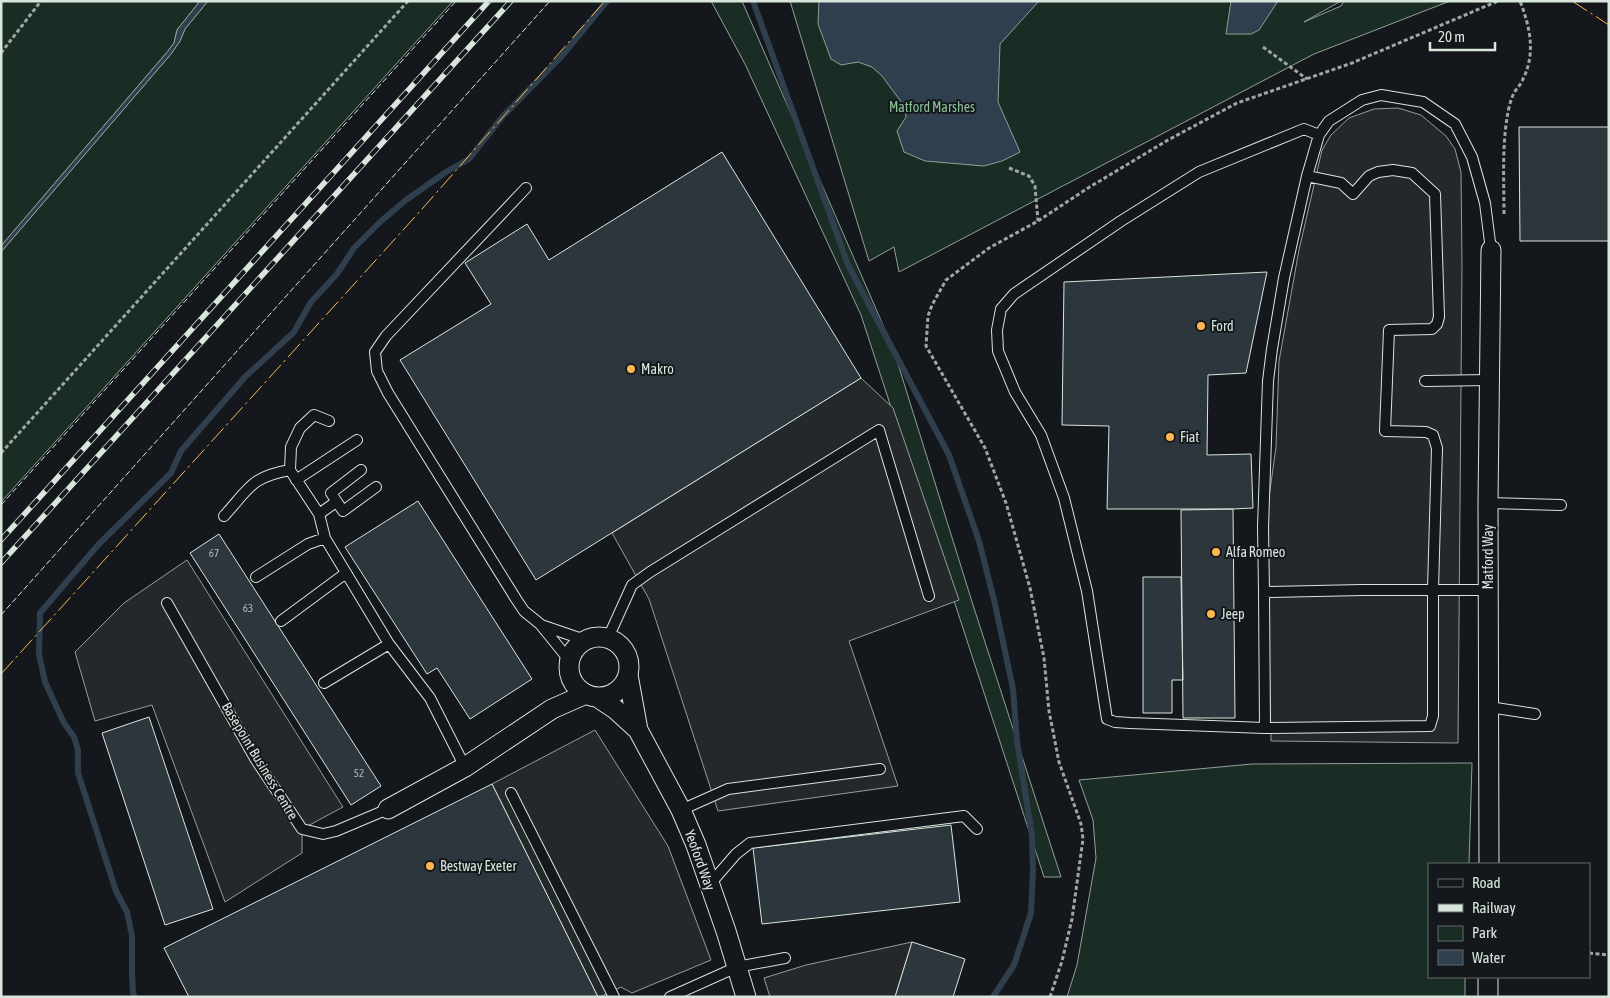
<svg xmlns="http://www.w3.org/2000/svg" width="1610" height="998" font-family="'Asap Condensed',sans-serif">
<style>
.green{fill:#1a2d24;stroke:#939e99}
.parking{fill:#24282b;stroke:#939e99}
.water{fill:#2f3f4d;stroke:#939e99}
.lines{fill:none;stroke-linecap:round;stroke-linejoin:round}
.stream{stroke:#2f3f4d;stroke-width:6}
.building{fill:#2c363c;stroke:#d8e6dc}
.service-casing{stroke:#d8e6dc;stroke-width:12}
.minor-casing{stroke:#d8e6dc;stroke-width:21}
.path{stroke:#9da8a2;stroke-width:3;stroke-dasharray:4 2.5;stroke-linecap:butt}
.service{stroke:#14181c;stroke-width:10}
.minor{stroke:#14181c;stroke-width:19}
.rail-casing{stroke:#d8e6dc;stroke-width:5.5}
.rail{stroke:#14181c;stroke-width:4;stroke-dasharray:11;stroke-linecap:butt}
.fence{stroke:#d8e6dc;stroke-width:1;stroke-dasharray:6 2.5;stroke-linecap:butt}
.power{stroke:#ffb74d;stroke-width:1;stroke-dasharray:18 4 2.5 4;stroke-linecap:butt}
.poi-dot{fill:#ffb74d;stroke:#14181c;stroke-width:2}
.labels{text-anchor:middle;stroke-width:4;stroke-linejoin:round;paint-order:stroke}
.number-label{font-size:11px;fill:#adbab4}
.park-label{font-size:14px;fill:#8ac095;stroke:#14181c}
.poi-label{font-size:14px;fill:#d8e6dc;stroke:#14181c;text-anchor:start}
.street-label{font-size:14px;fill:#d8e6dc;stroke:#14181c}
</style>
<rect width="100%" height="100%" fill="#14181c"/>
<!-- green -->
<path class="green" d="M1,1H200L177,30L174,43L168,51L1,246Z
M208,1H453L1,502V252L171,54L180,41L185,29Z
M711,1H742L893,348L973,605L1061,877H1044L861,315L745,64Z
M790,1H1341L1304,22L1341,6L1344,1H1450L1314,54L899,272L894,247L869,261Z
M1472,763L1469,864H1429V977H1465V997H1067L1077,965L1096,858L1093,820L1079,780L1252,764Z"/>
<!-- parking -->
<path class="parking" d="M1398,108L1421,115L1446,136L1455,149L1461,172L1462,265L1458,743L1271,741L1266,519L1276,447L1279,361L1299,250L1322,150L1331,135L1349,118L1374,109Z
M861,378L893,408L959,600L849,641L898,786L718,811L649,599L612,533Z
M187,560L343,807L302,829V853L225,902L152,705L95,721L75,652L124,603Z
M595,730L668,846L711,960L632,993L621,987L600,997H598L492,784Z
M912,942L895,997H770L764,978L806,965Z"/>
<!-- water -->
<path class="water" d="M200,1H208L185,29L180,41L171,54L1,252V246L168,51L174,43L177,30Z
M819,1H1039L1000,44L998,102L1020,152L1002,161L984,166L925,161L904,152L897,131L906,117L905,107L882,76L872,67L858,62L841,65L831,59L818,24Z
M1231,1H1278L1259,30L1251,34H1226Z"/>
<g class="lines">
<!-- stream -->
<path class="stream" d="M753,1L848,265L949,455L979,541L995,604L1013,689L1017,741L1032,835L1033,870L1031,913L1014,965L993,997
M135,997L133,993L132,973V936L127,912L116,891L78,773V750L74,737L64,723L45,682L39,654L40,613L98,545L171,473L181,451L245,377L294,332L311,302L337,274L354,248L380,222L406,200L446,172L469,159L503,116L561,57L607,1"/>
</g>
<!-- building -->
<path class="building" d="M1519,127H1609V241H1520Z
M722,152L861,378L536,580L400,360L491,304L465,263L527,224L549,260Z
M1267,272L1246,373L1208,375L1207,455L1251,454L1253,508L1233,509H1107L1109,426L1062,425L1064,282Z
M418,501L532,679L470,719L437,668L427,674L345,547Z
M1233,509L1235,718H1183L1181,510Z
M219,534L381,786L351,805L190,553Z
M1143,577H1181L1183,680H1172V713H1143Z
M149,717L213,909L165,925L102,733Z
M492,784L598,997H189L164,948Z
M951,825L960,902L762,924L753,848Z
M912,942L965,959L953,997H895Z"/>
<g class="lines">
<!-- service casing -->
<g class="service-casing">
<path id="service" d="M526,188L386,336L375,352L377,371L388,393L516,599L524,611L540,624L570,661
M1425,381L1489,380
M329,421L314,415L300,428L291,447L290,470L319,514L325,538L389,644L430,698L465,767
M361,470L331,493L343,511L376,487
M296,480L357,440
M1488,503L1561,505
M319,514L336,502
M224,516C249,489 250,477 290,470
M256,577L308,544L325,538
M1488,590H1362L1264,592L1263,527L1268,381L1272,349L1284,278L1307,176L1319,135L1329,121L1362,100L1381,95L1423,102L1455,124L1472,157L1485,203L1491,250
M1264,592L1265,728L1430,726L1433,716V589L1437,448L1433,435L1426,432L1385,431L1389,330L1432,329L1437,324L1439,317L1435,194L1412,173L1393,170L1378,172L1369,176L1353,194L1341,183L1307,176
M167,603L256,760L302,829L323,834L336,831L388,809
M281,621L346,573
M541,625L585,640
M608,638L632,585L650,572L879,430L929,596
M324,683L389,644
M1489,707L1535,714
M1265,728L1130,723L1115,722L1107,719L1087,591L1064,498L1041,435L1015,392L998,351L997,330L1001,309L1014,294L1121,221L1199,172L1304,129L1319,135
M511,793L614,997
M681,810L728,789L880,769
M710,884L736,854L750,843L964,816L977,829
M670,997L737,967L785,958"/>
</g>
<!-- minor casing -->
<g class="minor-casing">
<path id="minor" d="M569 667a30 30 0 1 1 60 0a30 30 0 1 1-60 0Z
M628,675L638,730L681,810L696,845L726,931L746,997
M597,697L615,709L638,730
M388,809L465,767L552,709L586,694
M1489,864L1488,503L1491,250
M1488,997V977"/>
</g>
<!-- path -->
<path class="path" d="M1263,47L1307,79
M1,53L41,1
M1009,168L1029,176L1035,186L1038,221
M1504,214C1504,182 1502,149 1507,118C1508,111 1510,102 1513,95C1515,90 1521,85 1523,79C1536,53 1530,27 1520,1
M1,453L408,1
M1589,953L1609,955
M1050,997L1062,961L1072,919L1083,839L1081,824L1059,762L1049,711L1044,658L1030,588L1006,503L985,448L926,346L928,316L932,305L946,280L989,248L1038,221L1088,188L1168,140L1237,103L1352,63L1498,1"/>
<!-- service -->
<use href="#service" class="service"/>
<!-- minor -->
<use href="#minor" class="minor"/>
<!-- rail casing -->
<g class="rail-casing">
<path id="rail" d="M1,540L489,1
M1,563L511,1"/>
</g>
<!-- rail -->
<use href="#rail" class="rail"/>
<!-- fence -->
<path class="fence" d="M1,505L456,1
M1,615L550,1"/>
<!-- power -->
<path class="power" d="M1572,1L1609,25
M1,674L423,208L605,1"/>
</g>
<!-- markers -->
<g class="poi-dot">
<circle cx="1201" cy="326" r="5"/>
<circle cx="631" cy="369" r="5"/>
<circle cx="1170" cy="437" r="5"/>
<circle cx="1216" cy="552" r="5"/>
<circle cx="1211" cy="614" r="5"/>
<circle cx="430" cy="866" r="5"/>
</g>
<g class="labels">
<!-- number labels -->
<g class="number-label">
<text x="214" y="557">67</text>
<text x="248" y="612">63</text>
<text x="359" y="777">52</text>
</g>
<!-- park labels -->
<g class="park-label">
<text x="932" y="112">Matford Marshes</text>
</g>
<!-- poi labels -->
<g class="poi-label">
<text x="1211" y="331">Ford</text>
<text x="641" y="374">Makro</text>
<text x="1180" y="442">Fiat</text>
<text x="1226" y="557">Alfa Romeo</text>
<text x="1221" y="619">Jeep</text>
<text x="440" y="871">Bestway Exeter</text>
</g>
<!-- street labels -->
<g class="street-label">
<text transform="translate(1488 557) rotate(-90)" y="5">Matford Way</text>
<text transform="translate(260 761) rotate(59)" y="5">Basepoint Business Centre</text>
<text transform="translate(700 860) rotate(70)" y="5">Yeoford Way</text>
</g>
</g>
<!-- border -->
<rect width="1610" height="998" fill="none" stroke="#d8e6dc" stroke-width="5"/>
<!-- legend -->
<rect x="1428" y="863" width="162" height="115" fill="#14181c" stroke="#626a69"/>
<rect x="1438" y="879" width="25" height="8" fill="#14181c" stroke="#626a69"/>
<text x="1472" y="888" font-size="15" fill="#d8e6dc">Road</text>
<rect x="1438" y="904" width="25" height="8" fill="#d8e6dc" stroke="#626a69"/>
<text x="1472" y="913" font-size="15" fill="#d8e6dc">Railway</text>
<rect x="1438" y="926" width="25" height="15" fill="#1a2d24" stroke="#626a69"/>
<text x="1472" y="938" font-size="15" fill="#d8e6dc">Park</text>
<rect x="1438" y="950" width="25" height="15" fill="#2f3f4d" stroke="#626a69"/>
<text x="1472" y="963" font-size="15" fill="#d8e6dc">Water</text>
<!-- scale -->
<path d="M1430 42v8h65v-8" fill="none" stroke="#d8e6dc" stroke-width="2.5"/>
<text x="1438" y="42" font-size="15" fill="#d8e6dc" stroke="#14181c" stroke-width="4" paint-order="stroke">20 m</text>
</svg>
